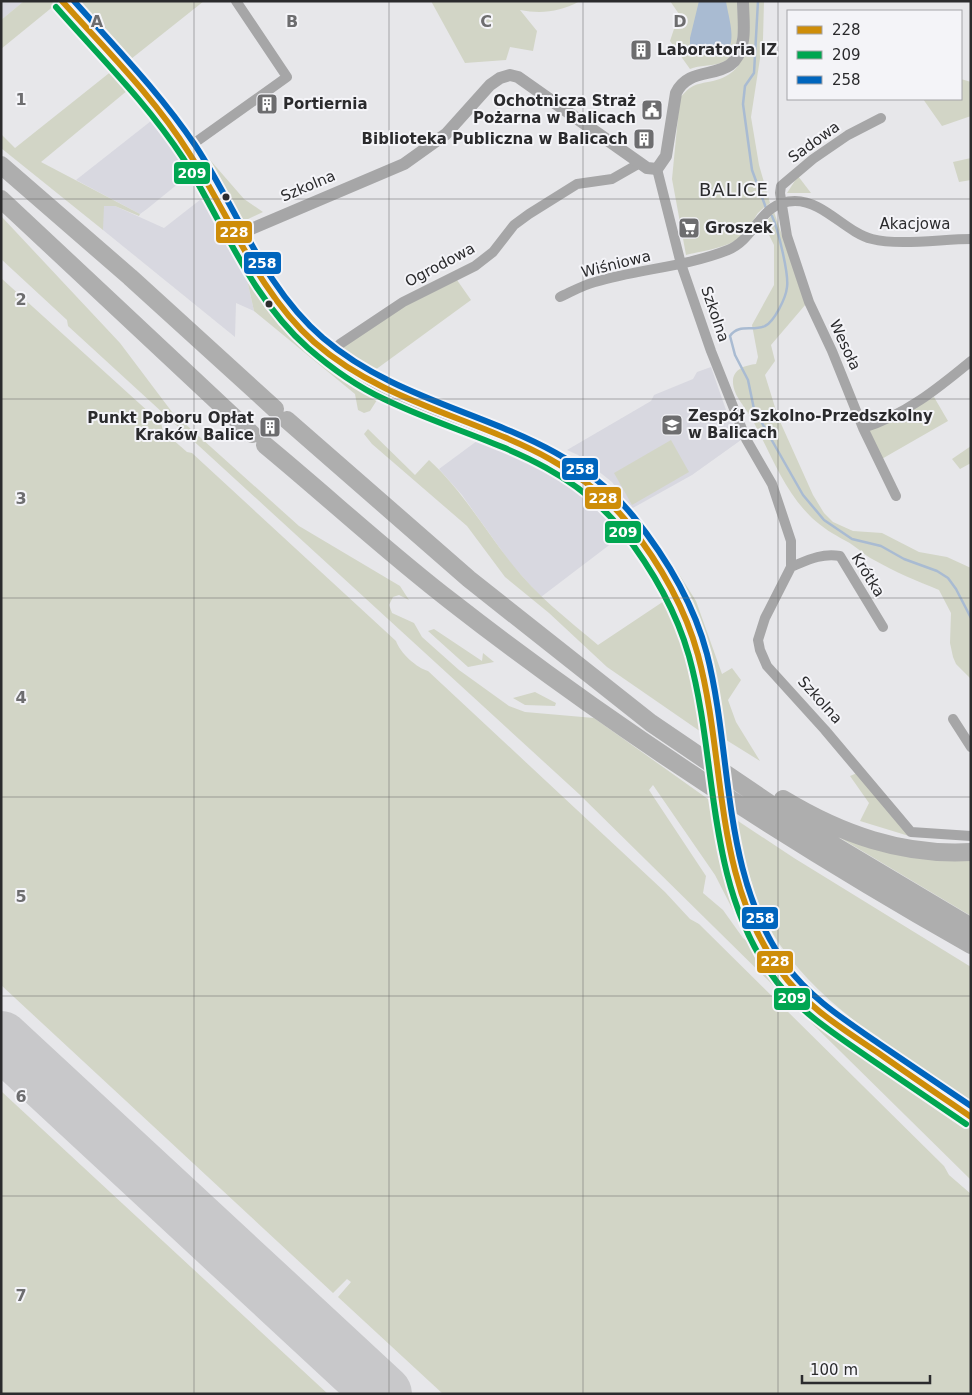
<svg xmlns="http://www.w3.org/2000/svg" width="972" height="1395" font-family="'DejaVu Sans',sans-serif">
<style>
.built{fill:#d8d8e0}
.green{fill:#d2d5c6}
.water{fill:#a9bbd2}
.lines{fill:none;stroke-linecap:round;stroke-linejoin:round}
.stream{stroke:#a9bbd2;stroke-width:2.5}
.runway{stroke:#c8c8ca;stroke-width:58}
.minor{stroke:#a6a6a7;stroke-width:10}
.tertiary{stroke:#a6a6a7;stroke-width:12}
.motorway{stroke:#aeaeae;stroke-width:18}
.tertiary-bridge{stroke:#a6a6a7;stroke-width:12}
.bus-1-casing{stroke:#f4f4f8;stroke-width:10}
.bus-2-casing{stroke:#f4f4f8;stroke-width:10}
.bus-3-casing{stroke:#f4f4f8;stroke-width:10}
.bus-1{stroke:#ce8d09;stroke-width:6}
.bus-2{stroke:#00a651;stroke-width:6}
.bus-3{stroke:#0065bd;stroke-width:6}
.grid{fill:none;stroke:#6d6d6f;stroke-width:1;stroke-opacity:0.55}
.bus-dot{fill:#2b2b2d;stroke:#f4f4f8;stroke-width:2}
.labels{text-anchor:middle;stroke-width:4;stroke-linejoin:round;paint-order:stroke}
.poi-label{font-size:15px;font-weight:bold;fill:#2b2b2d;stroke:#f4f4f8;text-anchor:start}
.street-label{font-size:15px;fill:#2b2b2d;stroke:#f4f4f8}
.quarter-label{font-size:18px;letter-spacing:1px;fill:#2b2b2d;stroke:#f4f4f8}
.grid-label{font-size:16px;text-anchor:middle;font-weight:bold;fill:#6d6d6f;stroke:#f4f4f8;stroke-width:4;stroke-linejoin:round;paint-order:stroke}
.line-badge{stroke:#f4f4f8;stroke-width:2}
.badge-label{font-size:14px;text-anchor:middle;font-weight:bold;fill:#fff}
</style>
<rect width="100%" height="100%" fill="#e7e7ea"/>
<!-- built -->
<path class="built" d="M1,1H24L1,20Z
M151,121L190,174L147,209L140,214L76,180Z
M205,196L240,261L254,281L248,284L254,311L236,303L235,337L103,230V206H115L164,228Z
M711,367L726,410L741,440L692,475L631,509L612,482L578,455L567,450L651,401L654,395L693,379L697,372Z
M485,435L529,450L577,481L629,530L541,597L512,565L462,495L439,469Z"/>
<!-- green -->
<path class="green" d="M24,1H51L55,5L1,49V20Z
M77,1H204L131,59Z
M431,1H580C560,12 541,14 520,10L537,31L533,51L510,47L506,60L465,63Z
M670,1H737C738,19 743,56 721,63C711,66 700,65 690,69L670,41L679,14Z
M749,1H764L763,39L751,117L759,165L770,203C753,215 758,215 748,230C737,247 705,250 686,255L672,179L679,107L678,100C692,84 693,85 713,81C753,72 747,34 749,1Z
M113,70L128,90L41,162L140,214L139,216L115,206H104L103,230L1,148V134L15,148Z
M961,79L971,82V116L942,126L923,99H961Z
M204,153L244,199L263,212L246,220L240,218Z
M971,158V180L959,182L953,162Z
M798,176L811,193H787Z
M774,212L806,304L771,345L775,361L765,375L778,417L813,495L824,513L833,522L853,531L882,533L919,552L947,557L971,568V679L956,664L953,657L950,643L951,613L939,590C917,581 895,572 874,560C864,555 856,546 846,541C833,534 823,528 812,518C784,491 771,454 753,421C747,408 732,396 733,380C734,369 746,365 756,364L758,357L752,325L774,285V245L764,225Z
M1,216L120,343L172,412L299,526L400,586L409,600L399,595L393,597L389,605L392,613L414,623L422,637L459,670L509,706L525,712L594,718L715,804L720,837H723L748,929L736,916L715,875L653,785L649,790L706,876L703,893L723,910L743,938L759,950L779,979L811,1012L971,1121V1180L579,794L68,326L67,320L1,259Z
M1,278L161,423L163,431L187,452L192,453L396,641C400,653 417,668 428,671L665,892L690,919L699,924L944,1166L949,1175L971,1194V1394H443L338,1297L351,1282L347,1279L333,1293L1,985Z
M457,280L471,300L371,373L338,348L413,298Z
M254,281L263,302L279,324L374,392L377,400L370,411L364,413L358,410L355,394L254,311L248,284Z
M934,397L948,421L880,460L868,430L910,411Z
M368,429L415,475L429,460C462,490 484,529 512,564C536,595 567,619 598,645L670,597C690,636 695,668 704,711L700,714L704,734L607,667L549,613L505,577L467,526L372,444L364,434Z
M671,440L689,472L632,505L614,473Z
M971,446V463L960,469L952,459Z
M672,563L696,601L722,674L732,668L741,680L728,700L736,722L760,761L723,738C711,673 703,621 666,565Z
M434,629L482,661L483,653L494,662L468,667L428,631Z
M535,692L556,703L555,706L525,705L513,698Z
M857,773L909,836L860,821L869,803L850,776Z
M735,819L794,858L971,967V1103C903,1055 817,1006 773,934C753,900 745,857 735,819Z
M837,836L866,845L971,856V916Z
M1,1091L328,1394H1Z"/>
<!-- water -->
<path class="water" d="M699,1H726C728,18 742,53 716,56C706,57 697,53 690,46V38Z"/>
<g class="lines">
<!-- stream -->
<path class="stream" d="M758,1L754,73L745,86L743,104L752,170L766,208
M772,216C778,229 789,274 787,287C786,298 774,322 765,326C753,332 739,323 730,336L735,355L748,380L754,409L803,495L824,520L852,539L881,546L904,559L937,571L948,578L956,589L971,618"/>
<!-- runway -->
<path class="runway" d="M1,1040L383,1394"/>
<!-- minor -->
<path class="minor" d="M881,118L848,135L813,159L781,186L780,193L787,236L809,302L832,351L863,428L896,496
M186,149L287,77L236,1
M657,169L681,264L711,351L746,439L772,484L791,541V567L765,618L758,640L760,650L767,666L825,730L911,832L971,836
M560,297C571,292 583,285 595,282C638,269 685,267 728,250C756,239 760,201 795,201C824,201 845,232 872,239C899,246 942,239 971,239
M330,354L340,344L403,302L475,266L493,252L514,225L529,214L577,184L612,179L640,163
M863,428C905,415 937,389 971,361
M791,567C808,560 821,553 840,556L883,627
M953,719L971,747"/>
<!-- tertiary -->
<path class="tertiary" d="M62,1C105,49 151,96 187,149C219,198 243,251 275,300C302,338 347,372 389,392C427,410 467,421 506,436C597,471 664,551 694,642C702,669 706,697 711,724
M237,235L404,164L446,134L490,85L500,78L510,75L518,77L640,163L647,168L657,169L666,156L676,93C692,60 736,87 743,40C745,28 743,14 743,1
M728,836C735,875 743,913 763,948C791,994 833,1022 877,1052C908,1074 939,1095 971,1117"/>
<!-- motorway -->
<path class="motorway" d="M1,165L130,277L275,409
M1,199L252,434
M287,420L469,579L651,723L810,831L971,927
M265,445C328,497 388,553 452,602C616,730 790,842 971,945
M783,799C841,834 902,856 971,852"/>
<!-- tertiary-bridge -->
<path class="tertiary-bridge" d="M711,724L728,836"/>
<!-- bus-1 casing -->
<g class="bus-1-casing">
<path id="bus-1" d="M62,1C106,50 154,97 189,153C230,216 257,291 314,342C410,426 545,421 627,522C658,561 685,607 698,655C726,759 713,878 779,969C804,1005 841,1028 877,1052C908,1074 939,1095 971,1117"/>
</g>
<!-- bus-2 casing -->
<g class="bus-2-casing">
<path id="bus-2" d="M56,7C99,56 147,103 183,158C223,222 250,297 308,348C331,368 356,386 384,399C466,439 560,453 621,529C650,566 676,610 689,656C718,761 705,876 769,971C794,1009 835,1034 872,1060C903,1081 935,1103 966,1124"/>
</g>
<!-- bus-3 casing -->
<g class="bus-3-casing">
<path id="bus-3" d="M74,1C116,48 160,93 195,145C238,210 263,287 323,338C417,419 552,416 633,516C665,556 694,604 707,654C733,757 721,876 786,965C810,998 845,1020 878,1043C909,1064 940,1085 971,1106"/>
</g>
<!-- bus-1 -->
<use href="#bus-1" class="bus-1"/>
<!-- bus-2 -->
<use href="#bus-2" class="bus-2"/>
<!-- bus-3 -->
<use href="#bus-3" class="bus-3"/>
</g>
<!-- grid -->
<path class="grid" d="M194,1V1394M389,1V1394M583,1V1394M778,1V1394M1,199H971M1,399H971M1,598H971M1,797H971M1,996H971M1,1196H971"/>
<!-- icons -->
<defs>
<g id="building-square" transform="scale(1.125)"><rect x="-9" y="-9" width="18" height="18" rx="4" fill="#6d6d6f" stroke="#f4f4f8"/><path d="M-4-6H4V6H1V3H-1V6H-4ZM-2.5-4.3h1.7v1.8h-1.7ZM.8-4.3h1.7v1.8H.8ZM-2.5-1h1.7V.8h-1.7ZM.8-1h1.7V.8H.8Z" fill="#fff"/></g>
<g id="civic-square" transform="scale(1.125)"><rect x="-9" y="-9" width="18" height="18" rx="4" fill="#6d6d6f" stroke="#f4f4f8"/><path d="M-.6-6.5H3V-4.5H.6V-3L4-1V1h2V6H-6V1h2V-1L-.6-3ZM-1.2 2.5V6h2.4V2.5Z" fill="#fff"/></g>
<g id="supermarket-square" transform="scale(1.125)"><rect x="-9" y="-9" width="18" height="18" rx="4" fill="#6d6d6f" stroke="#f4f4f8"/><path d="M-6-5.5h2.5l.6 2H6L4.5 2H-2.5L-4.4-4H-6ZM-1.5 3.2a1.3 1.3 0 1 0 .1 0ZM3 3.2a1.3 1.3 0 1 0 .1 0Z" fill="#fff"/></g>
<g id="school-square" transform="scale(1.125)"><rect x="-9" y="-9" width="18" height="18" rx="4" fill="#6d6d6f" stroke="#f4f4f8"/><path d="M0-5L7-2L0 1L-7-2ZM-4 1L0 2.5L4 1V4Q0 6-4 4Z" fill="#fff"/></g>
</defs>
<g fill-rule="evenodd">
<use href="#building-square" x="641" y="50"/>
<use href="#building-square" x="267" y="104"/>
<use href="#civic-square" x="652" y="110"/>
<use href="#building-square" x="644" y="139"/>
<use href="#supermarket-square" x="689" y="228"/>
<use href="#school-square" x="672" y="425"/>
<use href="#building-square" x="270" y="427"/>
</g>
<!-- markers -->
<g class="bus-dot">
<circle cx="226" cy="197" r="4.5"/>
<circle cx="269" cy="304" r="4.5"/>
</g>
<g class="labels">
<!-- poi labels -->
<g class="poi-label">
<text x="657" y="55">Laboratoria IZ</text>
<text x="636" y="106" text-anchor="end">Ochotnicza Straż<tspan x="636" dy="17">Pożarna w Balicach</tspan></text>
<text x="283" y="109">Portiernia</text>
<text x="628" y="144" text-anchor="end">Biblioteka Publiczna w Balicach</text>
<text x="705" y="233">Groszek</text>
<text x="688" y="421">Zespół Szkolno-Przedszkolny<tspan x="688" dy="17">w Balicach</tspan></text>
<text x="254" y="423" text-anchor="end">Punkt Poboru Opłat<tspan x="254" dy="17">Kraków Balice</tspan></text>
</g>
<!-- street labels -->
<g class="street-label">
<text transform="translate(814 142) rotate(-36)" y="5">Sadowa</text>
<text transform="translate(308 186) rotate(-23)" y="5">Szkolna</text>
<text x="915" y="229">Akacjowa</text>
<text transform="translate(616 264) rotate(-14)" y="5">Wiśniowa</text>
<text transform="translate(440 265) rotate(-28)" y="5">Ogrodowa</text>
<text transform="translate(715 314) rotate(71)" y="5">Szkolna</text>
<text transform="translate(845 345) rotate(65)" y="5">Wesoła</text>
<text transform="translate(868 575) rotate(58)" y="5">Krótka</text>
<text transform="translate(820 700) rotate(48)" y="5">Szkolna</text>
</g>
<!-- quarter labels -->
<g class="quarter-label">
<text x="734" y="196">BALICE</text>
</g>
</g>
<g class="grid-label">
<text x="97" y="27">A</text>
<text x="292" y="27">B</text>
<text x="486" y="27">C</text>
<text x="680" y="27">D</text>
<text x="21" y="105">1</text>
<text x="21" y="305">2</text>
<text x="21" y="504">3</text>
<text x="21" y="703">4</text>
<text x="21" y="902">5</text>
<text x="21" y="1102">6</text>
<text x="21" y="1301">7</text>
</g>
<g class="line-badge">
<rect x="173" y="161" width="38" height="24" rx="5" fill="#00a651"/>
<rect x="215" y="220" width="38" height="24" rx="5" fill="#ce8d09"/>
<rect x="243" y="251" width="39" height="24" rx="5" fill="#0065bd"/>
<rect x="561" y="457" width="38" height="24" rx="5" fill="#0065bd"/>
<rect x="584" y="486" width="38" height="24" rx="5" fill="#ce8d09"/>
<rect x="604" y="520" width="38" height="24" rx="5" fill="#00a651"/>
<rect x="741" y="906" width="38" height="24" rx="5" fill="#0065bd"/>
<rect x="756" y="950" width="38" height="24" rx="5" fill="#ce8d09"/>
<rect x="773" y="987" width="38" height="24" rx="5" fill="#00a651"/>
</g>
<g class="badge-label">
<text x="192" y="178">209</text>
<text x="234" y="237">228</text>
<text x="262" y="268">258</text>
<text x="580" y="474">258</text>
<text x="603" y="503">228</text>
<text x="623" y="537">209</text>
<text x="760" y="923">258</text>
<text x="775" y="966">228</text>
<text x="792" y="1003">209</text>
</g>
<!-- border -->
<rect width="972" height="1395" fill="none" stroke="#2b2b2d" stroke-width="5"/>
<!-- legend -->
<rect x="787" y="10" width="175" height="90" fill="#f4f4f8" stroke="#a4a4a7"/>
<rect x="797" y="26" width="25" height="8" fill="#ce8d09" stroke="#a4a4a7"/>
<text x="832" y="35" font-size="15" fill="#2b2b2d">228</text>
<rect x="797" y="51" width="25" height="8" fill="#00a651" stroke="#a4a4a7"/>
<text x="832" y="60" font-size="15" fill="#2b2b2d">209</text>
<rect x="797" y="76" width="25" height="8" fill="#0065bd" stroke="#a4a4a7"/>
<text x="832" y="85" font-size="15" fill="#2b2b2d">258</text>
<!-- scale -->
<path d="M802 1375v8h128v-8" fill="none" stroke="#2b2b2d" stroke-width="2.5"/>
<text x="810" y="1375" font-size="15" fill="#2b2b2d" stroke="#f4f4f8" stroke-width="4" paint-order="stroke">100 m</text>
</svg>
